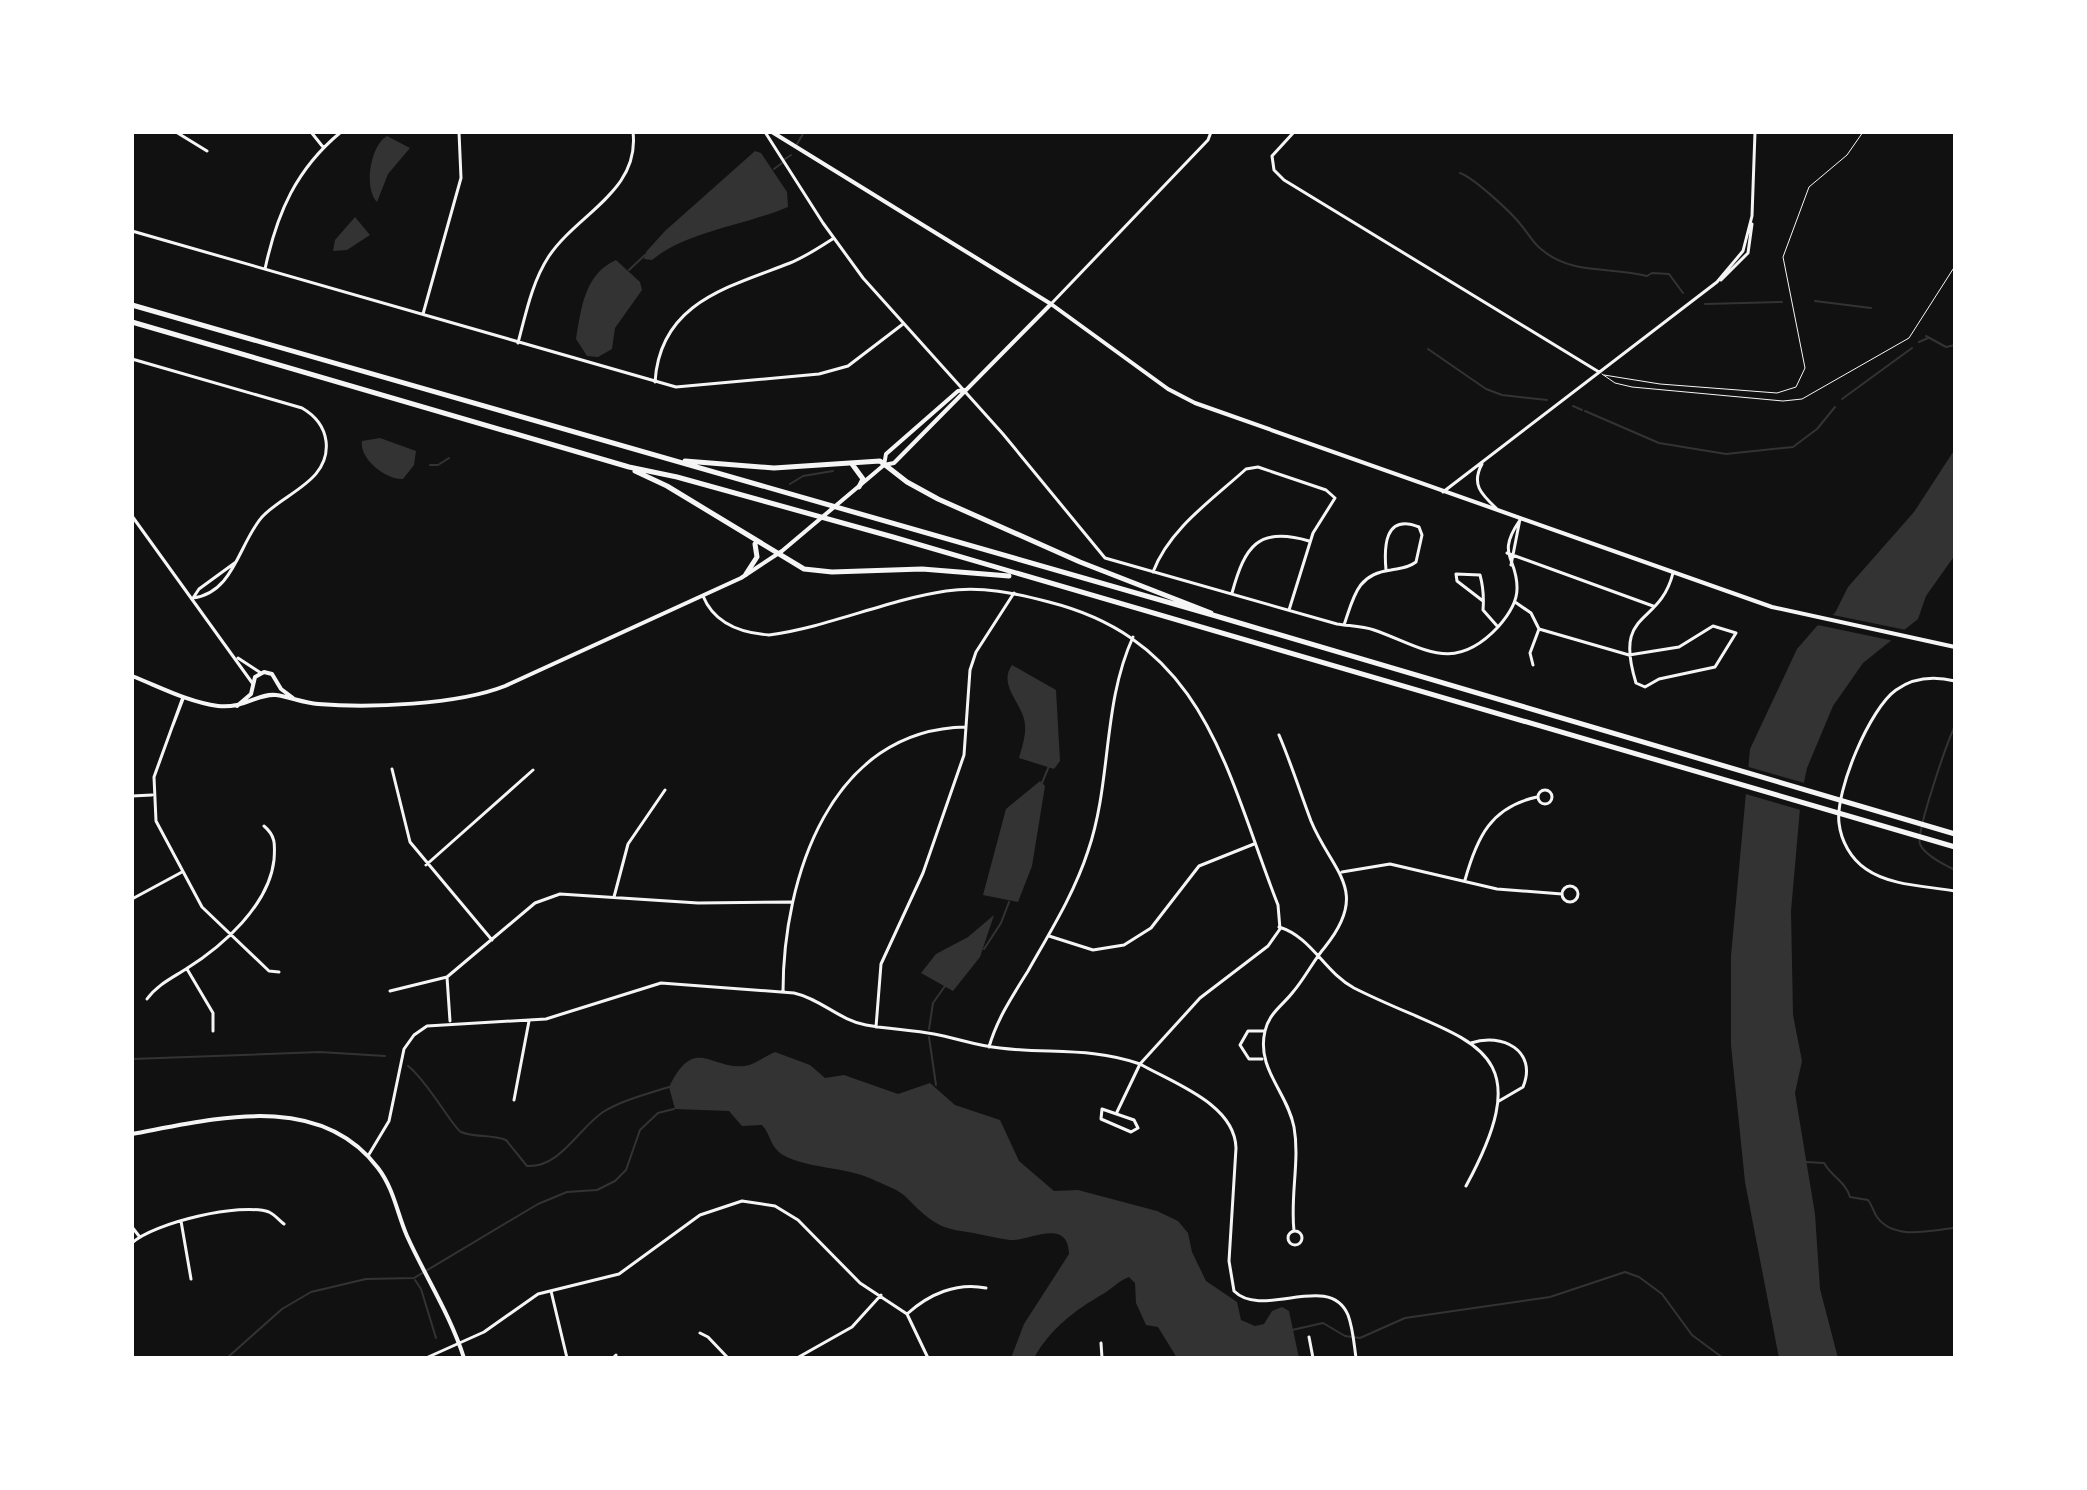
<svg xmlns="http://www.w3.org/2000/svg" width="2087" height="1490" font-family="Arial,sans-serif">
<style>
.water{fill:#333}
.pier{fill:#111}
.lines{fill:none;stroke-linecap:round;stroke-linejoin:round}
.stream{stroke:#333;stroke-width:2}
.service{stroke:#f5f5f5;stroke-width:1}
.minor{stroke:#f5f5f5;stroke-width:3}
.tertiary{stroke:#f5f5f5;stroke-width:3}
.secondary{stroke:#f5f5f5;stroke-width:4}
.primary{stroke:#f5f5f5;stroke-width:4}
.motorway{stroke:#f5f5f5;stroke-width:5}
</style>
<rect width="100%" height="100%" fill="#111"/>
<!-- water -->
<path class="water" d="M387,136L410,148L388,174L377,202C363,187 371,145 387,136Z
M755,151L761,153L787,192L788,207C746,225 687,231 652,260L644,259L646,252L665,231Z
M355,217L370,235L347,250L333,251L335,240Z
M616,260L640,282L642,290L615,328L612,349L598,357L587,356L576,339C581,310 584,274 616,260Z
M380,438L416,451L414,465L403,479C386,480 359,459 362,441Z
M1955,449V555L1926,596L1918,619L1863,663L1833,706L1807,768L1801,797L1791,911L1793,1015L1802,1061L1795,1093L1815,1214L1820,1289L1838,1358H1779L1745,1182L1731,1045V956L1750,749L1797,649L1817,626L1835,613L1848,587L1914,512Z
M1012,665L1056,690L1060,761L1054,769L1019,758C1022,747 1026,736 1025,725C1024,704 997,686 1012,665Z
M1040,781L1045,786L1032,866L1018,902L983,895L1006,809Z
M994,915L980,957L953,991L921,973L936,954L968,937Z
M775,1052L810,1065L825,1078L844,1075L898,1094L930,1083L955,1105L1000,1120L1019,1161L1054,1191L1078,1190L1157,1211L1178,1221L1188,1233L1192,1252L1206,1281L1237,1302L1241,1320L1255,1326L1264,1324L1272,1311L1282,1307L1289,1311L1299,1358H1177L1158,1327L1146,1325L1136,1303L1135,1283L1129,1277C1118,1281 1112,1289 1103,1294C1075,1310 1050,1329 1034,1358H1011L1024,1324L1069,1254C1068,1216 1028,1242 1010,1240C993,1238 978,1233 961,1231C935,1228 922,1213 905,1196C897,1189 882,1184 872,1179C846,1167 805,1168 783,1155C770,1147 771,1135 762,1125L742,1126L729,1111L675,1109L669,1087C695,1034 710,1070 745,1066C756,1064 765,1056 775,1052Z"/>
<!-- pier -->
<path class="pier" d="M1828,614L1911,631L1894,641L1813,624Z
M1745,766L1808,784L1804,811L1742,793Z"/>
<g class="lines">
<!-- stream -->
<path class="stream" d="M797,144L804,132
M785,159L791,155
M774,169L782,163
M1460,173C1474,178 1512,213 1521,225C1528,233 1533,243 1541,249C1572,276 1611,266 1647,276L1652,273L1669,274L1683,293
M629,270L645,255
M1815,301L1871,308
M1705,304L1782,302
M1926,336L1946,347L1955,345
M1919,342L1928,338
M1428,349L1486,389L1502,395L1547,400
M1842,399L1912,348
M1573,406L1582,410
M1585,411L1659,443L1726,454L1793,447L1817,429L1835,407
M430,465H438L449,458
M790,484L803,476L833,471
M1955,726C1947,742 1916,832 1920,844C1924,855 1945,865 1955,870
M1042,783L1049,766
M984,949L1001,923L1009,902
M929,1029L933,1003L945,986
M929,1037L936,1085
M132,1059L320,1052L385,1056
M408,1066C427,1080 453,1128 461,1132C475,1138 491,1134 506,1140L527,1166C560,1168 578,1129 603,1112C623,1100 647,1094 669,1087
M1806,1162L1824,1163C1832,1177 1845,1181 1850,1197L1868,1200C1872,1205 1873,1211 1877,1217C1894,1241 1931,1230 1955,1228
M415,1280L421,1289L436,1338
M1292,1330L1323,1323L1345,1336L1360,1338L1405,1318L1550,1297L1625,1272L1639,1277L1662,1294L1692,1335L1723,1358
M227,1358L282,1309L311,1292L366,1279L414,1278L538,1204L567,1192L597,1190L615,1181L626,1170L640,1130L658,1113L674,1109"/>
<!-- service -->
<path class="service" d="M1602,374L1615,383L1632,387L1783,401L1802,399L1909,338L1955,266
M1604,375L1660,384L1777,393L1796,387L1805,368L1783,257L1809,187L1847,155L1863,132"/>
<!-- minor -->
<path class="minor" d="M176,132L207,151
M311,132L323,147
M765,132L823,223L863,278L1003,434L1105,558L1337,624C1349,626 1362,626 1374,630C1423,647 1453,675 1498,627C1506,618 1517,603 1517,589C1518,557 1495,556 1520,520
M1294,132L1272,156L1274,170L1284,180L1599,372
M1752,216L1755,132
M132,231L676,387L819,374L848,366L903,324
M265,269C277,213 296,169 341,132
M1721,280L1748,253L1752,224
M1051,304L1208,140L1211,132
M423,314L461,178L459,132
M518,343C526,313 532,282 549,256C578,213 640,191 633,132
M132,359L302,408C314,415 324,426 326,441C331,481 284,493 262,517C239,543 234,593 193,598
M655,382C660,302 729,287 790,263C805,257 820,247 834,238
M1482,464C1471,484 1481,494 1496,508
M1443,492L1717,282L1743,251L1752,216
M1507,553L1653,606
M1511,565L1520,519
M1153,572C1169,529 1213,499 1246,469L1258,467L1326,490L1335,498L1313,533L1289,610
M1232,593C1245,546 1258,526 1309,541
M193,598L199,589L236,562
M1483,601L1457,581L1456,574L1480,575C1483,586 1484,598 1483,610L1498,627
M1515,602L1531,613L1539,629L1530,653L1533,665
M1344,625C1354,596 1357,574 1391,570C1401,568 1408,568 1416,562L1422,535L1419,527C1384,513 1384,548 1386,570
M1539,629L1629,655L1679,647L1713,626L1736,633L1715,667L1659,679L1645,687L1636,683C1613,608 1659,628 1673,573
M1955,681C1934,676 1914,677 1896,690C1870,708 1835,791 1839,823C1841,841 1851,859 1866,869C1890,886 1927,886 1955,891
M183,697L154,777L156,821L202,907L269,971L279,972
M173,725L183,699
M1279,735C1291,763 1300,792 1311,821C1332,872 1371,890 1325,947C1313,961 1305,978 1293,992C1283,1005 1269,1013 1265,1031C1256,1069 1287,1091 1294,1127C1300,1161 1290,1196 1294,1231
M392,769L410,842L492,940
M1538 797a7 7 0 1 1 14 0a7 7 0 1 1-14 0Z
M132,796L152,795
M426,865L533,770
M1342,872L1390,864L1497,889L1562,894
M1465,880C1477,837 1491,807 1537,797
M1562 894a8 8 0 1 1 16 0a8 8 0 1 1-16 0Z
M614,897L628,844L665,790
M132,899L182,872
M1279,927C1312,937 1324,972 1354,988C1465,1044 1546,1039 1466,1186
M1049,936L1093,950L1124,945L1151,928L1199,866L1254,844
M187,969L213,1013V1031
M447,977L450,1021
M390,991L447,977L535,903L560,894L698,903L791,902
M783,992C783,879 830,729 966,727
M147,999C157,985 172,978 186,969C223,946 269,905 274,860C275,845 276,836 264,826
M876,1027L881,964L923,873L964,755L970,670L976,652L1014,593
M1471,1043C1502,1032 1538,1051 1523,1087L1499,1101
M989,1047C997,1019 1013,995 1028,971C1050,932 1074,894 1088,851C1112,781 1102,705 1133,637
M1262,1059H1249L1240,1045L1248,1031H1265
M514,1100L529,1021
M1102,1109L1134,1120L1138,1128L1131,1132L1101,1119Z
M368,1156L389,1121L404,1049L414,1035L427,1026L546,1019L661,983L794,993C821,999 839,1020 866,1025C888,1029 911,1030 934,1034C956,1038 977,1046 1000,1048C1049,1054 1091,1047 1140,1064L1117,1112
M181,1221L191,1279
M132,1227L139,1236
M1288 1238a7 7 0 1 1 14 0a7 7 0 1 1-14 0Z
M132,1243C153,1223 241,1202 269,1212C275,1215 279,1220 284,1224
M551,1291L567,1358
M907,1314C929,1294 957,1282 986,1288
M700,1333L708,1337L728,1358
M1309,1337L1313,1358
M1101,1343L1102,1358
M426,1358L484,1332L538,1294L619,1274L700,1215L742,1201L775,1206L798,1220L860,1283L907,1314L928,1358
M613,1358L616,1355
M797,1358L852,1327L881,1295"/>
<!-- tertiary -->
<path class="tertiary" d="M132,516L253,684
M703,596C714,623 741,633 769,635C829,627 886,600 946,591C982,586 1015,593 1049,602C1207,642 1226,773 1278,905L1280,929L1268,946L1200,998L1140,1064C1173,1083 1235,1104 1236,1148L1229,1261L1234,1291C1263,1320 1329,1271 1348,1315C1353,1328 1354,1344 1356,1358
M238,658L261,673"/>
<!-- secondary -->
<path class="secondary" d="M884,465L886,454L958,391L964,390
M132,676C160,687 188,702 218,706C244,709 258,693 276,695C290,697 304,703 318,704C369,708 457,705 505,686L741,578L782,551L884,465L894,463L1051,304
M237,706L251,694L255,677L264,672L272,674L281,689L293,698
M132,1134C213,1119 319,1090 378,1168C394,1189 397,1213 407,1236C426,1278 450,1314 464,1358"/>
<!-- primary -->
<path class="primary" d="M772,132L1051,304L1168,389L1195,403L1772,607L1955,647"/>
<!-- motorway -->
<path class="motorway" d="M132,305L1216,616L1955,834
M132,322L629,467L677,477L893,537L1955,847
M685,461L774,468L880,461L907,482L938,499L1080,562L1211,613
M852,464L863,479L859,487
M635,471L667,486L804,569L832,572L922,569L1009,576
M746,574L757,557L755,544"/>
</g>
<!-- border -->
<rect width="2087" height="1490" fill="none" stroke="#ffffff" stroke-width="268"/>
</svg>
